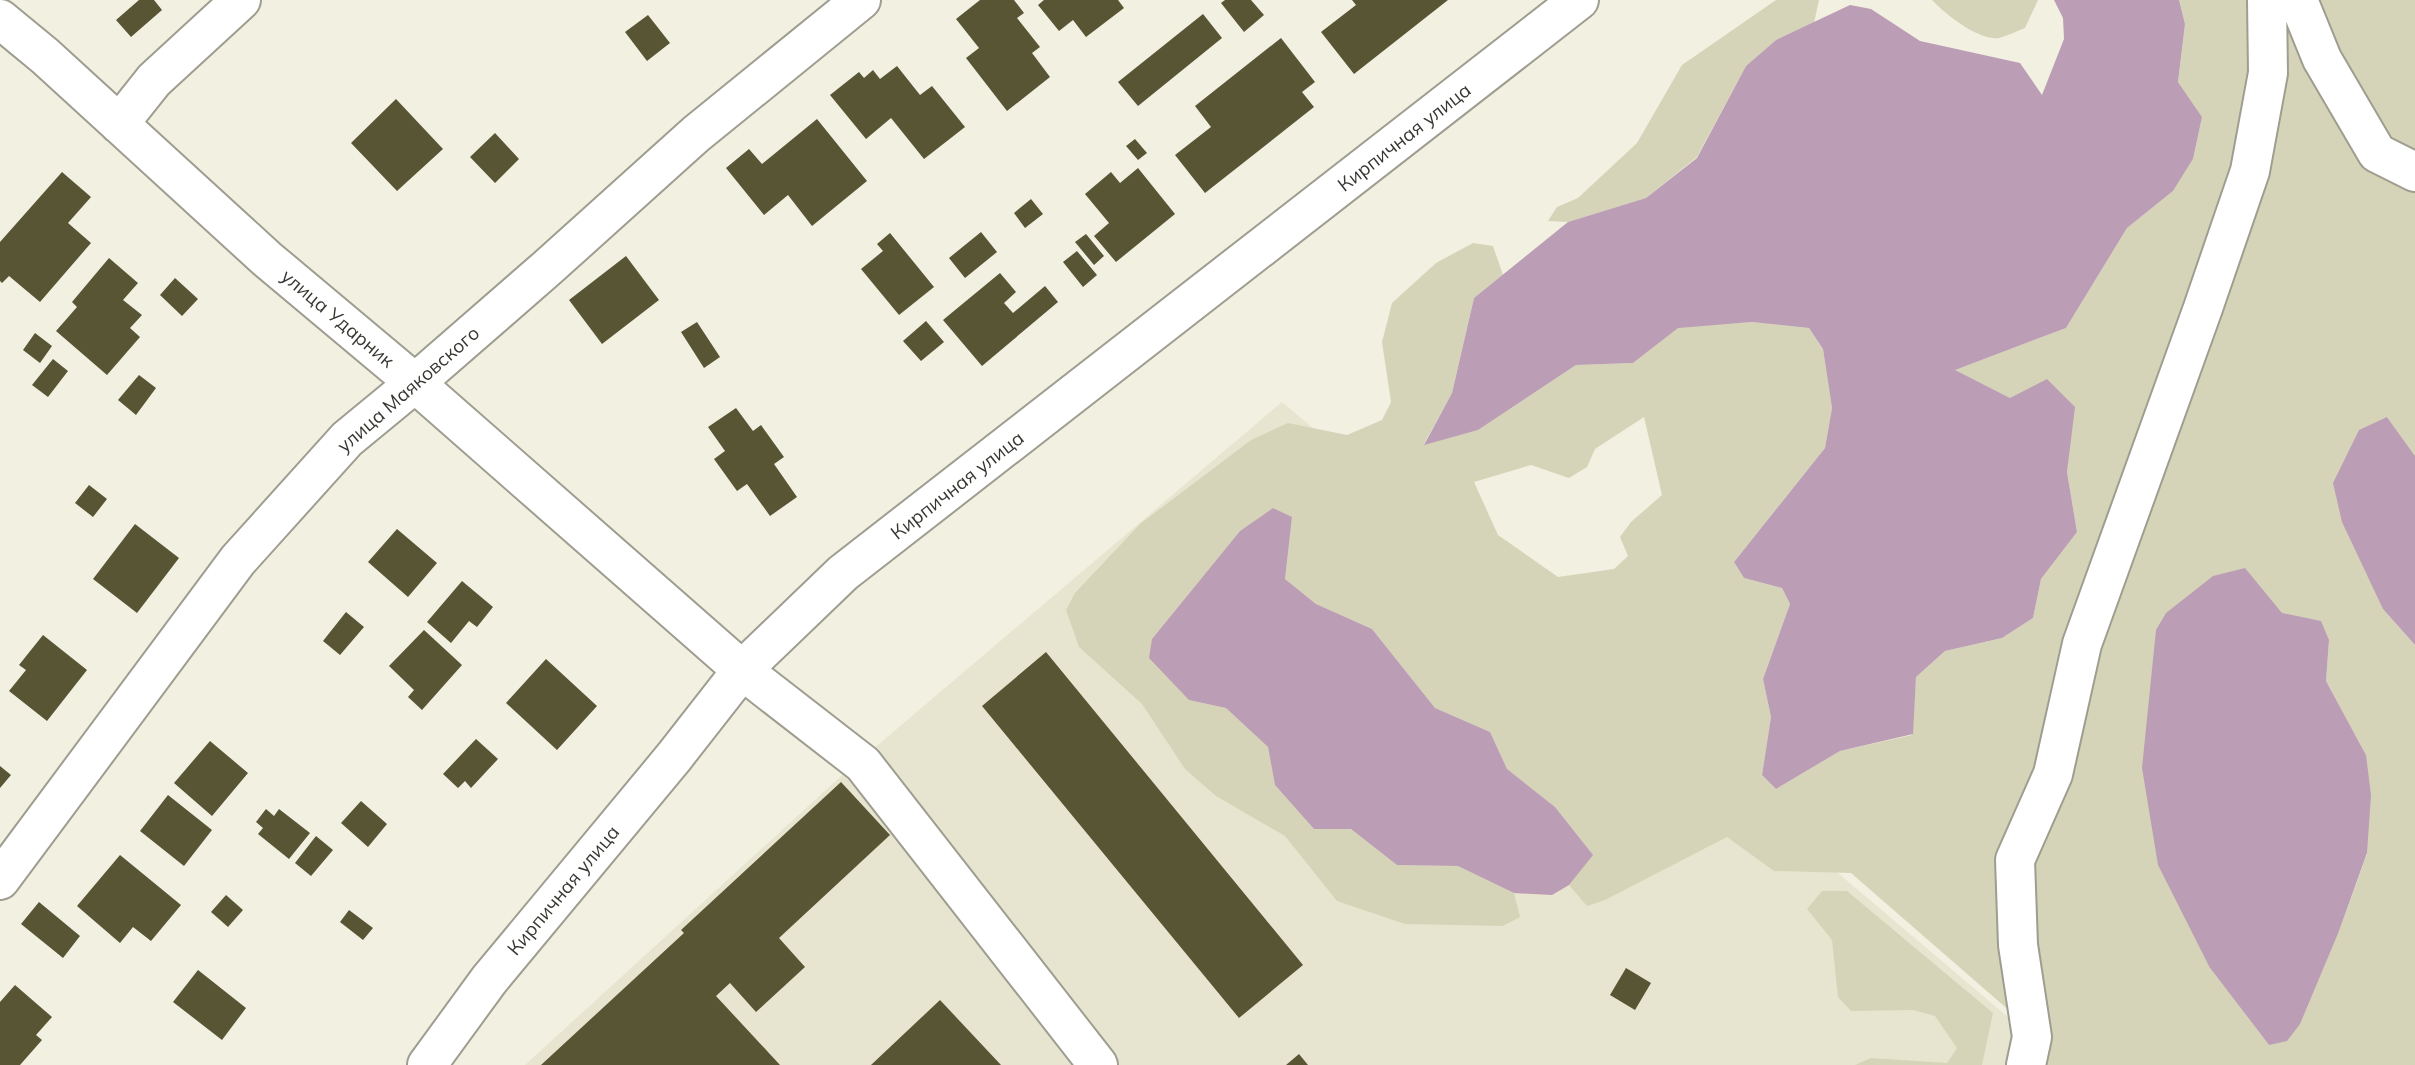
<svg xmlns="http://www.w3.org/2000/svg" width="2415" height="1065" font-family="Mulish,sans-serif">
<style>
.built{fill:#e7e5cf}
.green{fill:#d6d4b8;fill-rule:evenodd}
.water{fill:#bb9db5}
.building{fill:#585535}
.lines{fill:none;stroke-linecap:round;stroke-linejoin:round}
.minor-casing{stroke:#9e9d90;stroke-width:42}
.minor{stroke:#fff;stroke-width:38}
.labels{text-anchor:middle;stroke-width:7;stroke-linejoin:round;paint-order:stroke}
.street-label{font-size:19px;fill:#383832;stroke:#fff}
</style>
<rect width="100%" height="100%" fill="#f1f0e1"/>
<!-- built -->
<path class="built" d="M1282,402L2015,1023L2006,1065H525L839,778Z"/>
<!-- green -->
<path class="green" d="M1776,0H1819L1814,23L1776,40L1746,66L1697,157L1646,198L1568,222L1548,221L1557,207L1578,198L1637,143L1682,65Z
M1932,0H2038L2025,28C2017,31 2007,36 1999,38C1979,41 1945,14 1932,0Z
M2179,0H2415V456L2387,417L2383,609L2415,645V1065H2009L2019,1019L1851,873L1774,871L1727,837L1605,900L1587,906L1569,885L1592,854L1555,807L1507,769L1490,732L1435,708L1372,629L1316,604L1285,579L1292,518L1273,508L1240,531L1152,639L1189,700L1226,708L1268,747L1275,785L1314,829H1351L1397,865L1458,866L1514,893L1520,917L1503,926L1405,924L1337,901L1285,836L1216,796L1185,769L1142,704L1079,647L1066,610L1075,593L1140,524L1251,440L1288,423L1347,435L1382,420L1391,402L1382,342L1392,303L1436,263L1473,243L1493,246L1503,275L1474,298L1452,393L1424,444L1478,430L1576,365L1633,363L1678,327L1752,322L1809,328L1823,349L1832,408L1825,448L1734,562L1744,578L1782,588L1790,604L1763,679L1771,717L1762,775L1776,789L1840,751L1912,735L1916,677L1945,651L2002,638L2033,618L2041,579L2077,532L2067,472L2074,407L2010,398L1954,370L2066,328L2127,228L2173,191L2193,159L2202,117L2178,82L2185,24ZM1644,417L1662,495L1631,522L1620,537L1628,556L1614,569L1558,577L1498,535L1474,482L1531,465L1569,478L1587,467L1595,449ZM2329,640L2326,681L2366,755L2367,854L2339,931L2269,1045L2210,968Z
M1822,891H1847L1993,1013L1982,1065H1855L1871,1058L1947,1063L1957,1048L1935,1016L1913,1010L1851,1011L1838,997L1832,940L1807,909Z"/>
<!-- water -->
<path class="water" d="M2054,0H2179L2185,24L2178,82L2202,117L2193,159L2173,191L2127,228L2066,328L1955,370L2010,398L2047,379L2075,407L2067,472L2077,532L2041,579L2033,618L2002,638L1945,651L1916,677L1913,734L1840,751L1776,789L1762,775L1771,717L1763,679L1790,604L1782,588L1744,578L1734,562L1825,448L1832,408L1823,349L1809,328L1752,322L1678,328L1633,363L1576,365L1478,430L1424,445L1452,393L1474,298L1568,222L1646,198L1697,158L1746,66L1776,40L1850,5L1871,9L1920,41L2020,63L2042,95L2064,39L2063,18Z
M2387,417L2415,456V645L2383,609L2342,522L2333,483L2359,430Z
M1273,508L1292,517L1285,579L1316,604L1372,629L1435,708L1490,732L1507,769L1555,807L1593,855L1569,885L1552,895L1514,893L1458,866L1397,865L1351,829H1314L1275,785L1268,747L1226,708L1189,700L1149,658L1152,639L1240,531Z
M2245,568L2282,613L2321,621L2329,640L2326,681L2366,755L2371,795L2367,853L2339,931L2300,1024L2287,1041L2269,1045L2210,968L2158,865L2142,768L2156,630L2166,613L2213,576Z"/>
<!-- building -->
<path class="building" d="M139,0H154L162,10L131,37L116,20Z
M980,0H1014L1024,13L1017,18L1040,47L1032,53L1050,77L1007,111L966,58L979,48L956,19Z
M1044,0H1118L1124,8L1086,37L1073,20L1059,31L1038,5Z
M1225,0H1251L1264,15L1244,32L1221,3Z
M1352,0H1448L1354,74L1321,32L1356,5Z
M1203,14L1222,38L1138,106L1118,82Z
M648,15L670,43L647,61L625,32Z
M1281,38L1315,82L1302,92L1314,107L1205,193L1175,155L1211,127L1195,106Z
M897,66L920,95L932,86L965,127L924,159L891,118L866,139L830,95L859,72L864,78L873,70L880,79Z
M396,99L443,149L397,191L351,143Z
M817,119L867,181L812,226L788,195L764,215L726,168L749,149L762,164Z
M495,133L519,159L495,183L470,157Z
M1135,139L1147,153L1138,160L1126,146Z
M1138,168L1175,214L1116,262L1094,236L1109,223L1085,194L1111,172L1120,183Z
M62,172L91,197L68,223L91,243L40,302L9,276L2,283L0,281V242Z
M1031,199L1043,214L1025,228L1014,213Z
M981,232L997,252L965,278L949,258Z
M890,233L934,287L899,315L861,269L883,251L877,244Z
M1086,234L1104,256L1094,265L1075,242Z
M1077,251L1097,275L1083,287L1063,262Z
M626,256L659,300L602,344L569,300Z
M109,258L138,283L123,300L142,315L130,328L140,337L107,375L56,331L77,307L72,302Z
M1000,273L1016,292L1004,303L1013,313L1045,286L1058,302L982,366L943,320Z
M175,278L198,299L182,316L160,295Z
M926,321L944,342L921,361L903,341Z
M697,322L720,357L704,368L681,332Z
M35,333L52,346L40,363L23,350Z
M53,359L68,371L48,397L32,385Z
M139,375L156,388L136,415L118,400Z
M736,408L753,431L761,425L784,457L774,464L797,497L770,516L747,484L737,491L714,459L725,451L708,427Z
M89,485L107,499L93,517L75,503Z
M135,524L179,558L137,613L93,579Z
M397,529L437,563L408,597L368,562Z
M462,581L493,607L477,627L469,621L451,643L427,622Z
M346,612L364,627L340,655L323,641Z
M424,630L462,665L422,710L408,697L414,690L389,666Z
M43,635L87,670L47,721L9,691L26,670L19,665Z
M1046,652L1303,965L1239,1018L982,706Z
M546,659L597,706L557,750L506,703Z
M476,739L498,759L471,788L465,781L458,788L443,774Z
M210,741L248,773L212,816L174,783Z
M0,766L11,775L0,788Z
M841,782L890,835L779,938L805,967L756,1012L730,983L716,996L780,1065H541L684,933L681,930Z
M168,795L212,830L184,866L140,831Z
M361,801L387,824L368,847L341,823Z
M266,809L274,816L279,809L310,833L289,859L258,834L263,828L256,822Z
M316,836L333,850L311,876L295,863Z
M120,855L181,905L151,941L133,927L120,943L77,906Z
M226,895L243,910L228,927L211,912Z
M39,902L80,936L63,958L21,924Z
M349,910L373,928L363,940L340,922Z
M1626,968L1651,983L1635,1010L1610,995Z
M198,970L246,1008L222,1040L173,1002Z
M15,985L52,1017L36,1035L42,1040L20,1065H0V1002Z
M940,1000L1001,1065H871Z
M1299,1054L1308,1065H1286Z"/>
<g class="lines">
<!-- minor casing -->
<g class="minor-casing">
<path id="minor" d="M2298,0L2322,59L2377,153L2415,172
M0,19L45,56L267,259L415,383L742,670L863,764L1098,1065
M119,124L154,80L241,0
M0,880L238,560L347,439L415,383L546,269L696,134L861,0
M427,1065L489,980L674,757L742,670L843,573L1579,0
M2026,1065L2032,1037L2018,945L2015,860L2053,774L2082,644L2203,308L2250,171L2268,73L2267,0"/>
</g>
<!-- minor -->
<use href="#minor" class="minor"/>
</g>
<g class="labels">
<!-- street labels -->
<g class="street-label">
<text transform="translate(1404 137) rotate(-38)" y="7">Кирпичная улица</text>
<text transform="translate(338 318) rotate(40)" y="7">улица Ударник</text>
<text transform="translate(408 389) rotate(-41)" y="7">улица Маяковского</text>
<text transform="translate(957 485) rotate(-38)" y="7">Кирпичная улица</text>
<text transform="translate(563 890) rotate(-50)" y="7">Кирпичная улица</text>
</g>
</g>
</svg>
